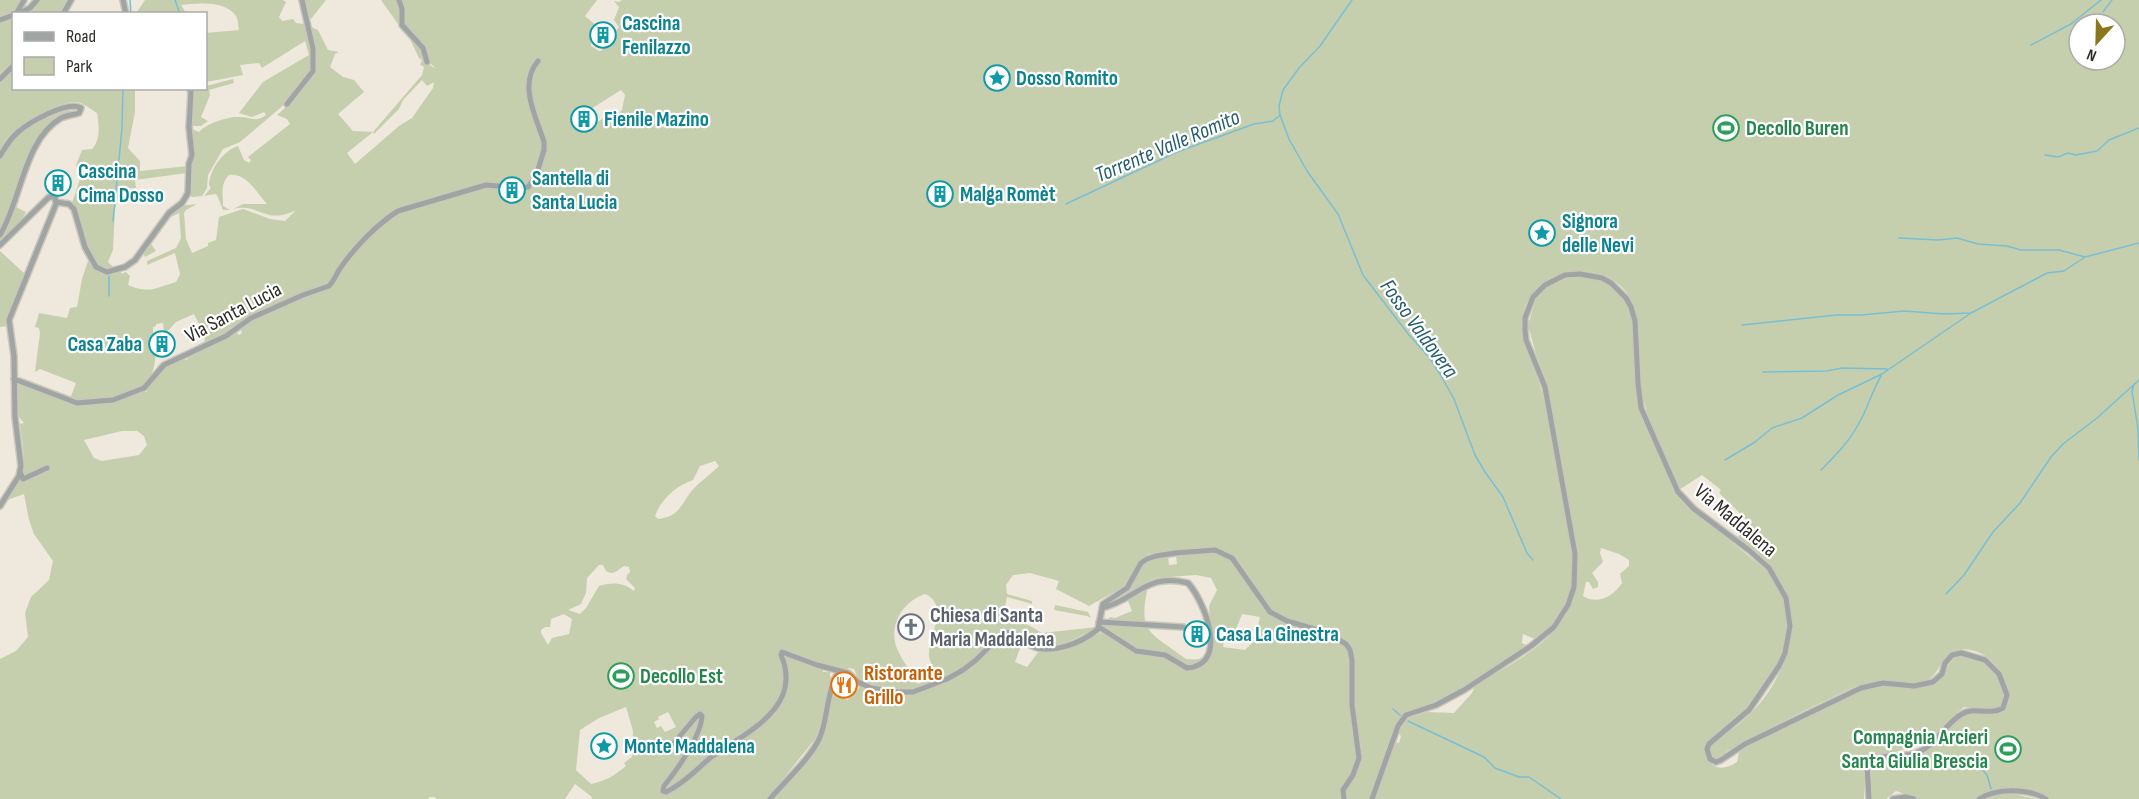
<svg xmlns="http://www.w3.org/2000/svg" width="2139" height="799" font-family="'Sofia Sans Condensed',sans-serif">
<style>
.green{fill:#c6cfad;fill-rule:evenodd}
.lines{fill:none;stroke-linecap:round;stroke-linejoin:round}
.stream{stroke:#78bfd4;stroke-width:1.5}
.minor-casing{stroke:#ccc6bc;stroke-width:8}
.minor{stroke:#9ea5a2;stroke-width:5}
.labels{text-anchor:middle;stroke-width:4.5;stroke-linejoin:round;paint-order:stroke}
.culture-label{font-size:21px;font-weight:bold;fill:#0d838f;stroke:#fff;text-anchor:start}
.leisure-label{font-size:21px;font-weight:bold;fill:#27864d;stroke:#fff;text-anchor:start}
.street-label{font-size:21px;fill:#2f2c28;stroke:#fff}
.worship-label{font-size:21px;font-weight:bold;fill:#5b616d;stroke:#fff;text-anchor:start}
.food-label{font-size:21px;font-weight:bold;fill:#c56008;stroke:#fff;text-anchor:start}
.water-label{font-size:22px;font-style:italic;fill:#255e6e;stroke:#fff}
</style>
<rect width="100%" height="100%" fill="#efe8dc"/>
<!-- green -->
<path class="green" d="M0,0H22L16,11L0,16Z
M41,0H68L60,13L24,14L32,10Z
M145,0H283L286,2L279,17L282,21L293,19L296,23L304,24L309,39L310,71L286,103L240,142L223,149L208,175L207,188L202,196L192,197L190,195L192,129L199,132C205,124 229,116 239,117C250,117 256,123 266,115L264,112L252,117L239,113L263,82L309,55L305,41L262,68L259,63L240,65L243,75L206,82V33L239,30C238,26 238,19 236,16C226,0 197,3 181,5L186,13H127L126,10L137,12Z
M305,0H326L311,19L306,14Z
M381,0H597L585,16L600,29L591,41V46L599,51H601L619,27L614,20L619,7L614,1L619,2L622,0H2139V799H2050L2030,790L2008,789L1987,793L1976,799H1919L1896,791L1886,799H1870C1875,786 1867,771 1875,760L1922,753L1935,743L1961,718L1972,713L1995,715L2009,704C2012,677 1987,644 1956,650C1940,653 1941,678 1921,683C1911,685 1900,681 1889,680C1882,680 1874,682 1867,683C1855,685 1844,692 1833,697C1797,714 1762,732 1727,751L1717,759L1713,757L1710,748L1714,742C1725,734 1737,727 1747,717C1784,682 1808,623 1777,576C1767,561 1751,549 1738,537L1749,522L1719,493L1721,490L1702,475L1682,488H1679C1666,454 1646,422 1641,386C1638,363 1643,328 1634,305C1612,253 1529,263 1522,319C1519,341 1532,360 1538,380C1541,387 1542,395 1544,402L1574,556C1576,594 1565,616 1535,639L1523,634L1522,643L1526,645C1495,666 1466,690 1430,705C1416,711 1404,711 1395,725L1372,793L1368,799H1348L1345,790C1350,779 1359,771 1361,758C1364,742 1354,720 1354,703C1354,689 1359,650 1347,641C1323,624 1291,625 1268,606C1253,585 1241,551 1213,547L1148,554L1138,562L1123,587L1089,606L1056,589L1059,581L1030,573L1013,575L1006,585L1007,594L1032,601V604L1007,597L1004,611L1042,633L1097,627L1096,629C1077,636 1055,653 1034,644C1023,639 1016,631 1004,630L975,659L952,675L911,691H894L871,687L859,680L854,669L849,668L845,671L823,666V672H830V677H832L825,712L815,739L767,799H591L592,797L575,784L565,799H436L435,797H429V799H0V659L16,651L28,637L25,613L31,597L49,580L53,561L34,534L29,520L24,494L7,500C28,464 25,463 20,424L24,423L19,417L17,382L73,404L84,405L114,402L143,389L144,392H147V389H145C156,375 167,365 184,358L185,360L188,359V356L236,332L239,335L242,333L240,324L215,339L177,358L205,341L204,334L194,314L176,322L167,332L164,331L163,323L156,324V326L153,327V334L151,335V337H153L151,348L156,352C155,361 154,372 149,379C136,396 89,406 70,399L76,383L40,369L35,372L40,333L39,328L35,327L39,313L67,318L70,308L77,307L82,279L88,261C97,272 106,276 121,271V274L126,272L130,276L128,285C149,294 155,288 176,282L180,274L175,253L147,265V261L176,248L181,238L179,213L171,217L151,244L156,251L145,257L143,253L170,214L179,206L197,204L186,210L184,213L186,239L192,253L208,246V243L216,240L219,217L243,209L270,219L285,221L296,210C266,226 259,202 233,209L243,204H267C256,192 247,173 229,175C220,184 223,194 223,206L230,210H223L217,195L215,194L204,196L211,188L209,185C210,169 223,151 238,146L244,160L249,163L251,160L248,157L290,124L287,119L277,115C309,87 324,70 309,26L318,30L328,50L339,52L335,54L330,67L343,77L354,80L364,92L338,114L353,131L373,132L422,75L424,67L420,65L422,60L419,58L409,37L420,47L425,62L436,69L426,59L424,47L405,26L398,24ZM2079,24H2115V60H2079ZM422,80L427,86L434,82L433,88L412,118L399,126L355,164L347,153L373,132L374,134L399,109L403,100ZM621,90L625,95L622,110L616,116H607L596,123L586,112ZM122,431H137L144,436L147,445L139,455L102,461L94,458L84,440ZM715,461L719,466C710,475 698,483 690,493C679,508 679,516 658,519L655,516C661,499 676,486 693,480L700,466ZM599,565H603L606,571C614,576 617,570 624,566L629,567L630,572L627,575L626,579L635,588L634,591C623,582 612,582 599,586L586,608L580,614L568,610L581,604L586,593L587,578ZM925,594C949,604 930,634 929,653C928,660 934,668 937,675L918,684C912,673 897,654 895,642C891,620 905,601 925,594ZM564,614L572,619L569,634L552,638L548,645L541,633V630L545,627H550L551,619ZM626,707L633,731L632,757L624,763L626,766C614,776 606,781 591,784L576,770L580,730L599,718ZM668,712L676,727L665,732L661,726L657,728L654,722L659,719L658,717Z
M13,18V61L0,73V23Z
M13,68L14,88L135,89V112L128,148L140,161V171L188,166L187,173L135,180L136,188L120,189L115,209L113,250L108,262L114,268L104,269C84,256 83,228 76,207L72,203L80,179L76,165L82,150L92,149C101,139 99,126 97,113C92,110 86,105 81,103C64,97 22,122 11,134C6,138 3,144 0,150V83Z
M233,79L234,83L209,90L210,95L201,117L208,121L201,126H189L195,94L192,89L206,88V86Z
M69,109V112C33,124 14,198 0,231V161L10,144L20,134L34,124Z
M16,207L26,212L18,225L0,243Z
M0,251L24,273L6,320L7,326L0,327Z
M1577,277C1657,279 1626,364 1640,413C1644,425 1651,436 1656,447C1665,465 1671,484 1681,501L1772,575C1779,588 1785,600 1787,614C1791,646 1765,692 1742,713C1728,726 1712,734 1704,752C1710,769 1722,772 1737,762L1739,753L1743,748L1864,689C1870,688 1877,685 1883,685C1901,683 1917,693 1935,682C1945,676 1947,664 1956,657C1963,657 1970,657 1976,660C1994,666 2011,689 2000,707L1987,709L1964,707L1948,720L1937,736L1928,743L1895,752L1868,756L1865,760L1864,799H1374L1394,742L1399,743L1401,736L1398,733L1406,719L1428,712L1454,713L1472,693L1475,686C1505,667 1548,647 1566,615C1577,597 1578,576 1578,556L1547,382L1536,354L1528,325L1536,299L1541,291L1561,280ZM1601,548L1619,554L1629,560V566L1620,574L1622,583C1613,597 1597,605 1583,596L1586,582H1589L1593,589L1598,587V582L1592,573L1603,562L1600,553Z
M1217,553C1244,563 1245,590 1264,608C1268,612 1273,617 1278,620C1295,630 1332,630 1346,647C1357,660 1348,690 1349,706C1350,724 1358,741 1357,760C1356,771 1348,780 1341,788L1342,799H773L820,741L829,715L834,689L847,700L861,686C921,714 959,672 1001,637L1009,635L1022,643L1015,662L1027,667L1039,651L1064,649L1096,634L1102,633L1119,642L1104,628V623L1108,624L1110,617L1115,618L1132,611L1125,593C1145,575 1132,561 1168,557L1169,565L1177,564L1176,556ZM1196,575L1211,578L1217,590L1209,606L1211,629L1208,654C1201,660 1195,660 1186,659C1145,629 1138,633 1149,581L1155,578ZM1242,614L1260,617L1255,640L1245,650L1223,647L1225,631L1236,629Z
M1055,605L1088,612L1091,618L1087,616L1054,610Z
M2013,794L2037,799H1983L1995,795Z"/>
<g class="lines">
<!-- stream -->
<path class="stream" d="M130,0L131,14
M175,0L180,14
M1352,0L1320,46L1299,68L1283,90L1279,106L1280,115L1289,139L1307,171L1338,214L1363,275L1409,335L1429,357L1440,374L1454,399L1475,455L1485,472L1503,497L1527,553L1533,560
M2103,12L2112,0
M2031,45L2071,24L2101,0
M2045,155L2058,157L2068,153L2076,155L2097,151L2109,140L2139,128
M1066,204L1177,152L1254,124L1273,121L1279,116
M113,221L122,128L123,88
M1899,238L1938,240L1957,238L1978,244L2007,246L2021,250H2059L2085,257
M109,275V296
M1742,325L1836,315H1861L1904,311L1944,314L1971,313
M1763,372L1827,371L1842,368L1887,369
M2134,384L2132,391L2138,429L2139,460
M1725,460L1755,442L1772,428L1802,418L1838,395L1882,374L1971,313L2047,273L2064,271L2085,257L2139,243
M1821,470C1835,456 1850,441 1859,423C1868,408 1872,391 1881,376
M1946,594L1964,575L1993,532L2020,503L2051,457L2063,444L2097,418L2139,380
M1393,709L1401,716
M1408,721L1484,757L1495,768L1519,777H1529L1561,799
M1980,767L1987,775L1992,792"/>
<!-- minor casing -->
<g class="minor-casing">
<path id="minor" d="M123,0L126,14
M399,0L402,9V25L423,48L427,62
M16,14L24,0
M17,14L30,8L37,0
M63,14L71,0
M0,20L14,15
M0,79L14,65
M287,104L313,71V49L302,0
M0,156C5,148 9,140 17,133C28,123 67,100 81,108L79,113C73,115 67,115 61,118C24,139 21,201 0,235
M56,202L69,204L74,209L85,247L96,267L107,272L125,267L135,260L169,213L182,203L188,193L189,164L192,155L189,127L191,92L189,88
M0,245L49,197H55L56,204L9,320L14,356L15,417L21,466L19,476L0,506
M14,379L77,403L113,400L144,388L164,365L226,336L251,318L303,295L329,286C334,281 336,275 339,270C353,249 377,224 398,211L486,185L521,188L528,187L536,176L544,150V142C536,116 518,85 538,61
M20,472L23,479L47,468
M1099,622L1183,627
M1099,627L1136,651L1165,655L1187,668C1230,665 1205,602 1188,583C1147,572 1137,599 1102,608
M663,791L666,792C683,784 696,770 710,758C745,733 804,708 781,655L782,652L817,665L848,673L858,682L871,688L894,692H913L947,679L963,670L976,660L1004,632C1015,632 1021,640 1030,645C1050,656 1082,643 1098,629L1103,604L1127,588L1141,563L1147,559L1156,556L1175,553L1215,550L1232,558L1270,612L1287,621L1325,632L1346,644L1350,650L1352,660V705L1359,758L1353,775L1343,790L1344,799
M663,791L664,786C677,770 701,736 702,716L700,714L696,717L673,744
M770,799C784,782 812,757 820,737C828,719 827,685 840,671
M1372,799L1398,726L1406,715L1436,705L1464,690L1531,646L1554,627L1568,605L1574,587L1575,554L1545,387L1526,340L1525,330V318L1533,297L1545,285L1565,275L1580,274L1602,278L1611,283L1626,298L1631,307L1635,321L1638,383L1641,408L1678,492L1694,509L1750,551L1769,568L1786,598L1790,626L1785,653L1779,666L1749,710L1709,744L1707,749L1710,759L1716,762L1721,760L1745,744L1861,688L1883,683L1914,686L1933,682L1942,674L1945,663L1952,655L1961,653L1985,660L1999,674L2007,695L2003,708C1989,716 1975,706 1962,714C1944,724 1937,746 1916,753C1901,758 1883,754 1869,760L1867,765L1869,799
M1893,799L1905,797L1914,799
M1979,799C1996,788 2029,788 2046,799"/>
</g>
<!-- minor -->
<use href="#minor" class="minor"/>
</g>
<!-- icons -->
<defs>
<g id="building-ring" transform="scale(1.35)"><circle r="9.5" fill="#fff" stroke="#0f9aa8" stroke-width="1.5"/><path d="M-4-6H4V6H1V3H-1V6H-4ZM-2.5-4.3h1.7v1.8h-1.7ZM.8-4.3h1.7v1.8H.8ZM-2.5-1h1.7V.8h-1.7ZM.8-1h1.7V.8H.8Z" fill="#0f9aa8"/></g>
<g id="sight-ring" transform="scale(1.35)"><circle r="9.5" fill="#fff" stroke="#0f9aa8" stroke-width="1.5"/><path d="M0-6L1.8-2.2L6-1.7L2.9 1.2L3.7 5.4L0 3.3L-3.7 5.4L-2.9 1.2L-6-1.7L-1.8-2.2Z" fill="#0f9aa8"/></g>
<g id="stadium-ring" transform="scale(1.35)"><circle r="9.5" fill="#fff" stroke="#2e9e5b" stroke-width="1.5"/><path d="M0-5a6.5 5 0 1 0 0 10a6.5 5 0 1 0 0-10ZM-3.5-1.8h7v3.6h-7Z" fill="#2e9e5b"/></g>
<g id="church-ring" transform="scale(1.35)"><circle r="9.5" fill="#fff" stroke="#6b7280" stroke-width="1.5"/><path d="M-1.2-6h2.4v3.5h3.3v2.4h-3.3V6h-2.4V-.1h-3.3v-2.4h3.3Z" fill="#6b7280"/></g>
<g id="restaurant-ring" transform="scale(1.35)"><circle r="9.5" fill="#fff" stroke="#e8710a" stroke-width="1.5"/><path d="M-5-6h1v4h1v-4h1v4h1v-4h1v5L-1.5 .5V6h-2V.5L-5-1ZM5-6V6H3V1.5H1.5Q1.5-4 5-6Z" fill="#e8710a"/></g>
</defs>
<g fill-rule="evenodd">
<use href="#building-ring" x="603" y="35"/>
<use href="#sight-ring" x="997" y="78"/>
<use href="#building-ring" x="584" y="119"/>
<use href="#stadium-ring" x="1726" y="128"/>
<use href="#building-ring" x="58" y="183"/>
<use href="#building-ring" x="512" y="190"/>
<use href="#building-ring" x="940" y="194"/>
<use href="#sight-ring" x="1542" y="233"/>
<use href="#building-ring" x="162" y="344"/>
<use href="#church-ring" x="911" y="627"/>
<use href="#building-ring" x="1197" y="634"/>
<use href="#stadium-ring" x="621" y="676"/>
<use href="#restaurant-ring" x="844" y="685"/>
<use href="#sight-ring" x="604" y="746"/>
<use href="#stadium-ring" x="2008" y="749"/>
</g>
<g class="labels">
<!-- culture labels -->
<g class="culture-label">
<text x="622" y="30">Cascina<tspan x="622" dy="24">Fenilazzo</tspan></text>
<text x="1016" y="85">Dosso Romito</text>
<text x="604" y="126">Fienile Mazino</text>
<text x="78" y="178">Cascina<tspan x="78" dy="24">Cima Dosso</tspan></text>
<text x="532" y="185">Santella di<tspan x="532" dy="24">Santa Lucia</tspan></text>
<text x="960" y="201">Malga Romèt</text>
<text x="1562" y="228">Signora<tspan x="1562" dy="24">delle Nevi</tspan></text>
<text x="142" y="351" text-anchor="end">Casa Zaba</text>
<text x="1216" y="641">Casa La Ginestra</text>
<text x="624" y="753">Monte Maddalena</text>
</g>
<!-- leisure labels -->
<g class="leisure-label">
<text x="1746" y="135">Decollo Buren</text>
<text x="640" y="683">Decollo Est</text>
<text x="1988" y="744" text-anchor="end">Compagnia Arcieri<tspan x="1988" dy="24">Santa Giulia Brescia</tspan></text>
</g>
<!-- street labels -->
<g class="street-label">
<text transform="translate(233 312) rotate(-28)" y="7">Via Santa Lucia</text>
<text transform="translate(1736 520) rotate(40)" y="7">Via Maddalena</text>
</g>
<!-- worship labels -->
<g class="worship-label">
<text x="930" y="622">Chiesa di Santa<tspan x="930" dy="24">Maria Maddalena</tspan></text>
</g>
<!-- food labels -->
<g class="food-label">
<text x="864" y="680">Ristorante<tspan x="864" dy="24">Grillo</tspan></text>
</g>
<!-- water labels -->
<g class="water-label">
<text transform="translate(1167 145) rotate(-23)" y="8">Torrente Valle Romito</text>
<text transform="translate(1420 328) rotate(54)" y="8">Fosso Valdovera</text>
</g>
</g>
<!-- legend -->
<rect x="12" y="12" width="195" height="78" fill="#ffffff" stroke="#acaba9" stroke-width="1.5"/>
<rect x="24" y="32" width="30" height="9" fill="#9ea5a2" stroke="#acaba9" stroke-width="1.5"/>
<text x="66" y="42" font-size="18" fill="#2f2c28">Road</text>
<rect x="24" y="57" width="30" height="18" fill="#c6cfad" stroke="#acaba9" stroke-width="1.5"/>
<text x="66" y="72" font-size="18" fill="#2f2c28">Park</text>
<!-- north arrow -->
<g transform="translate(2097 42) rotate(202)"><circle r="28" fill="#ffffff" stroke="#acaba9" stroke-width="1.5"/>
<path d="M0-4.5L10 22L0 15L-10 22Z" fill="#8a771b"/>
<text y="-9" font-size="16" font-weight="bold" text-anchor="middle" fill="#2f2c28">N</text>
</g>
</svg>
